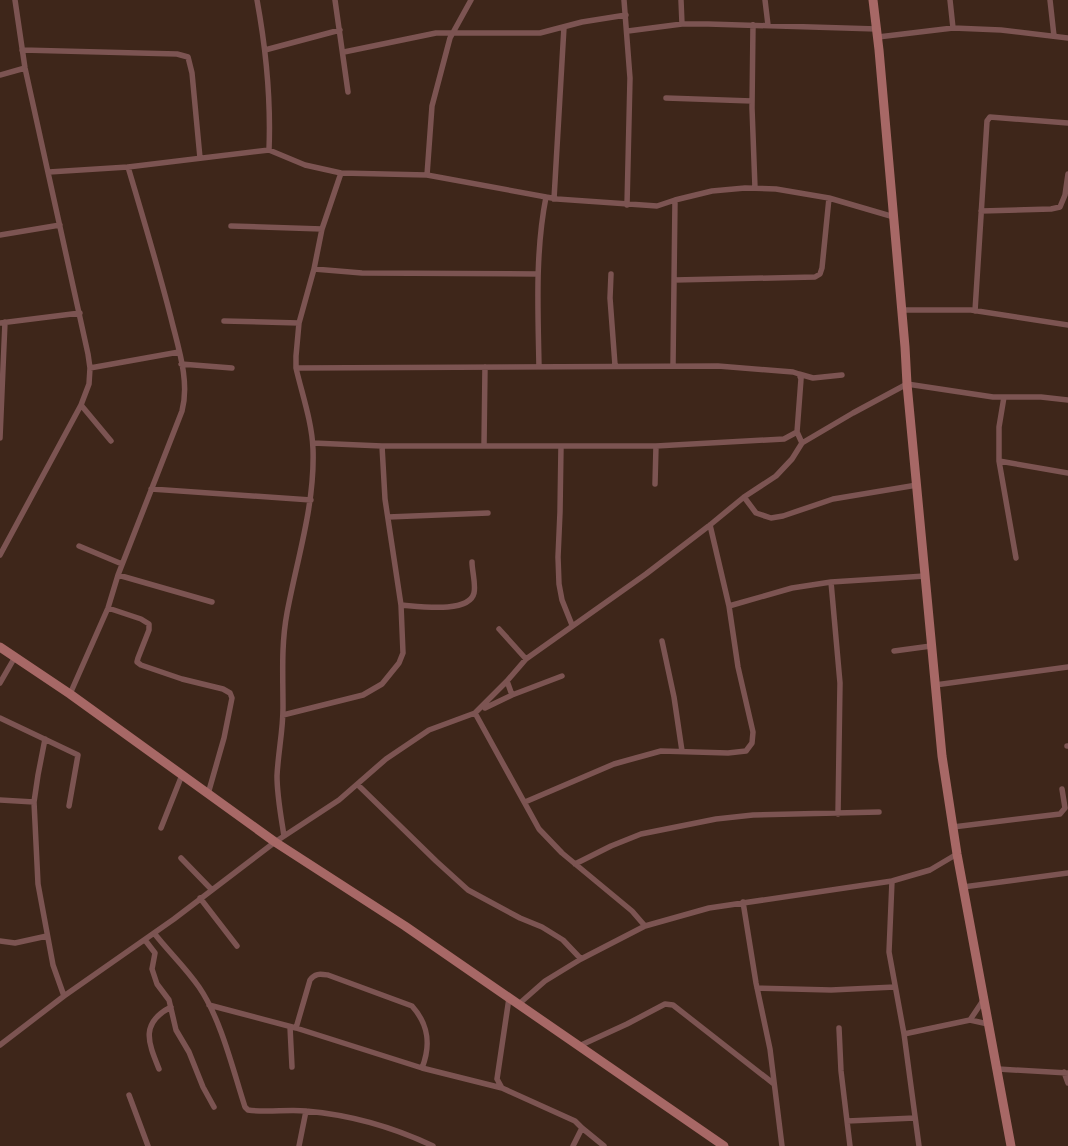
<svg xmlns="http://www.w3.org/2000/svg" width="1068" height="1146" font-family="'Titillium Web',sans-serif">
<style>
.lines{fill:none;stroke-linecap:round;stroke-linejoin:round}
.street{stroke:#7c5452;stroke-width:5.5}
.secondary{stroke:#a76866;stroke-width:9}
</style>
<rect width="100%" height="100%" fill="#3e261a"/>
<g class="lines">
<!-- street -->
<path class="street" d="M257,0C266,49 271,100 269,150
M335,0L348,92
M624,0L630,78L627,205
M681,0L682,24
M765,0L768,25
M950,0L953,28
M1050,0L1054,36
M753,25L752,108L755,188
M628,31L682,24H708L877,29
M878,37L953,28L1001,30L1068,38
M22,50L177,54L188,57L192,73L200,158
M265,50L340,30
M344,52L436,33H540L582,22L626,15
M0,75L25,68
M666,98L752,101
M49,172L128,167L269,150L305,165L341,173L427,175L557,199L657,206L675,200L712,191L745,188L776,189L829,198L894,217
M427,175L432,106L450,38L471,0
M554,199L564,27
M981,211L1051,209L1060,207L1065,195L1068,174
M231,226L322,229
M0,235L60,225
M314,269L362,273L538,274
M611,274L610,298L615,365
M674,280L815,277L820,274L822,268L829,198
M902,310H971L1068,325
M975,311L987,121L990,117L1068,123
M224,321L299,323
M0,323L80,313
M181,364L232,368
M673,366L675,200
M539,367C538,310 535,253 546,197
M90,368L179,352
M296,368L718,366L793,372L799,374L801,379L797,432L802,443
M799,374L813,378L842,375
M1004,397L999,427V461L1016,558
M81,405L111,441
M0,438L5,322
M313,443L382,446H656L784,439L797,432
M484,446L485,367
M561,446L560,512L558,557L559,584L562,600L572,625
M999,461L1068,473
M655,484L656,446
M151,489L311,500
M744,497L756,513L771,518L783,516L833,499L917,485
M388,517L488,513
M79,546L122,564
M0,555L81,405L89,384L90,368L88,354L25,68L15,0
M118,575L212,602
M831,582L840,683L838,814
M401,605C417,606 469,614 474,593C476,584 472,571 472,562
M729,606L792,588L831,582L925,576
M108,608L141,619L149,624V630L138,658L137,662L141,665L182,679L223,689L230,693L232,698L224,738L208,794
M499,629L526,659
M662,641L674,697L682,751
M894,651L931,646
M507,681L512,695
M0,683L15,657
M935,685L1068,667
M70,694L108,608L118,575L182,411C190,381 178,347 171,318C158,267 143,217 128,167
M485,708L512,695L562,676
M475,713L539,829L562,853L632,911L645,926
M283,715L363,695L382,684L399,663L403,653L401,605L385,499L382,446
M0,718L78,755L69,806
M45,739L38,775L34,802L38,884L53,965L64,996
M1067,746H1068
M358,785L436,861L468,890L520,918L542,927L563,940L581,959
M0,800L34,802
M525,802L614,764L661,751L728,753L746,751L752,743L753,732L738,667L729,606L710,525
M953,827L1060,814L1065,808L1062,789
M161,828L182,775
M284,836C281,816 277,796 277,776C278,753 283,731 283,708C283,676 281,645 287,613C297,559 315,505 313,449C312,422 302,394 296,368V356L299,323L314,269L322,229L341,173
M181,858L212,890
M575,864L611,846L641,834L716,819L753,815L879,812
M892,881L889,952L904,1034L919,1146
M963,887L1068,873
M200,898L237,946
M743,902L756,983L770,1049L782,1146
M154,933C168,951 186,968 199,987C221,1019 233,1070 245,1107L248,1110C267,1113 287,1109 306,1111C351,1115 393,1127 433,1146
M145,940L155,953L152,969L157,984L169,1000L176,1030L189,1052L203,1087L214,1107
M0,941L15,943L47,936
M757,988L831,990L895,987
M509,998L497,1079L502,1088L575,1121L582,1128L573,1146
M520,1003L545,981L581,959L645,926L709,908L892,881L930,870L957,854
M209,1005L296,1028L422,1068L502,1088
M970,1020L988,1024
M290,1027L292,1067
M296,1028L310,980C315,973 320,974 328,975L412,1006C429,1025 431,1045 422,1068
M839,1028L841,1071L850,1146
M904,1034L970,1020L984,999
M0,1045L64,996L174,919L275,842L339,800L386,759L429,730L475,713L507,681L526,659L646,574L710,525L744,497L776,476L792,459L802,443L853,413L907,384L993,397H1041L1068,400
M579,1046L627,1024L665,1004L673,1005L774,1084
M159,1069C148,1042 140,1023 171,1007
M998,1069L1068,1073
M1064,1072L1068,1083
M129,1095L148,1146
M847,1121L915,1118
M582,1128L604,1146
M299,1146L306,1111"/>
<!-- secondary -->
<path class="secondary" d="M873,0L879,50L905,347L907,384L942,756L957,854L1011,1146
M0,647L70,694L275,842L405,926L724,1146"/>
</g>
</svg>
